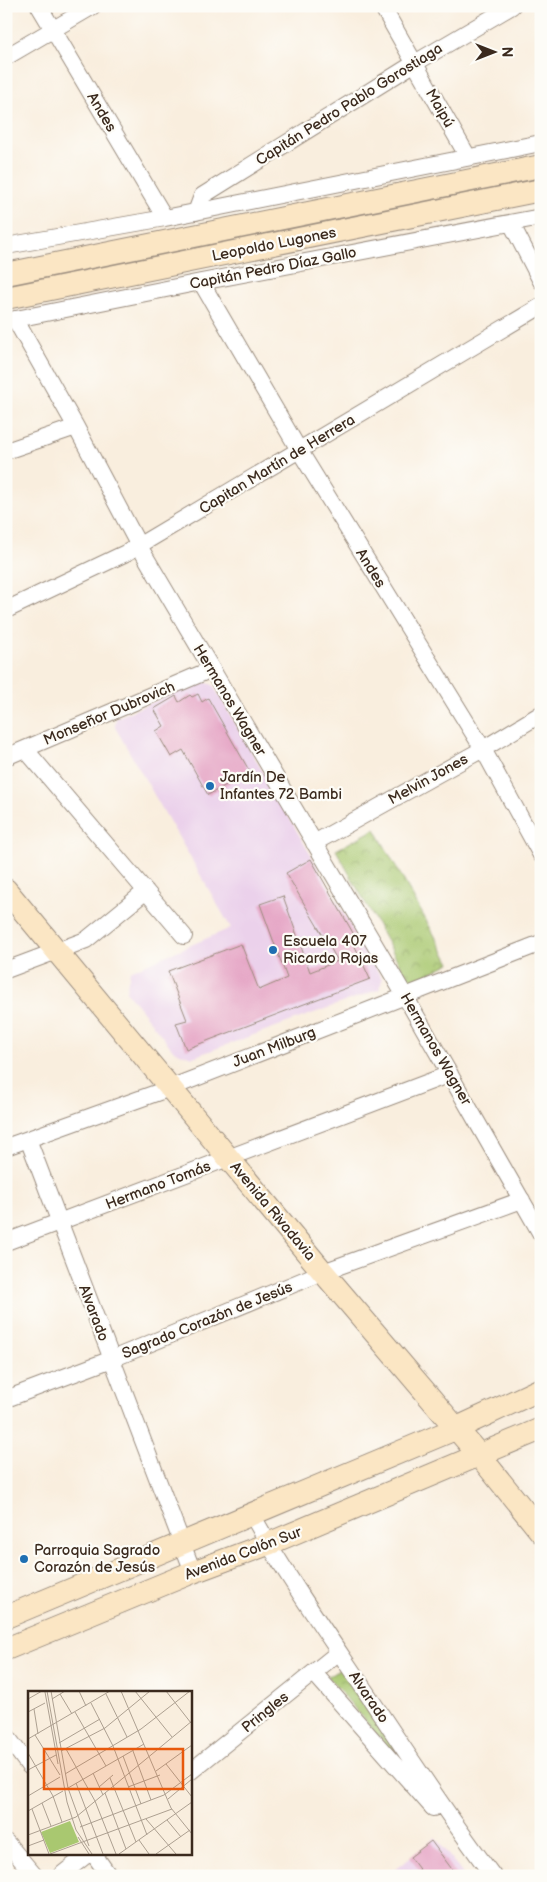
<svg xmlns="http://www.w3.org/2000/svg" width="547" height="1882" font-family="'Balsamiq Sans',sans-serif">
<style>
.built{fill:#ebd1eb}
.park{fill:url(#park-crowns);stroke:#727947}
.building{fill:#e5a4c5}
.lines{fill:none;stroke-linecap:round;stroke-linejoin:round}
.street-casing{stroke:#9a8c7e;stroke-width:18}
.secondary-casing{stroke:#9a8c7e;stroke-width:24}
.street{stroke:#fff;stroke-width:16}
.secondary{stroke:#fbe6c4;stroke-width:22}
.poi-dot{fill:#1f6fb2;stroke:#fdfcf7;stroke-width:2}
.labels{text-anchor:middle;stroke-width:4.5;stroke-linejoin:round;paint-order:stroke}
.street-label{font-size:15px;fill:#3b2a1e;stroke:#fdfcf7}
.poi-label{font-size:15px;fill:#3b2a1e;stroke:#fdfcf7;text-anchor:start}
.inset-road{fill:none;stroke:#ada091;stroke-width:1}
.view{fill:#e8590c;fill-opacity:0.15;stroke:#e8590c;stroke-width:2.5}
.inset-edge{fill:none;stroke:#3b2a1e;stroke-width:2.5}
</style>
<defs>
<pattern id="park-crowns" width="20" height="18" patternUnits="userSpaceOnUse" patternTransform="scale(1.25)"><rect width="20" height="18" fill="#a9c870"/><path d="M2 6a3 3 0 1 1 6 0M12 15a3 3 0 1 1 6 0" fill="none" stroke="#8ba35b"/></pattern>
</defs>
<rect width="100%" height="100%" fill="#fdfcf7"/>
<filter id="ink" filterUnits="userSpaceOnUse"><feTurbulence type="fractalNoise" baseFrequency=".02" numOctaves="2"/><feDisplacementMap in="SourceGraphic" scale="10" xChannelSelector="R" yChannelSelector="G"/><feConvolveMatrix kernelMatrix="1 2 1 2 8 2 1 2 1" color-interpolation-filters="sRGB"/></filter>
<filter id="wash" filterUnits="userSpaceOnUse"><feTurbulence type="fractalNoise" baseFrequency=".0096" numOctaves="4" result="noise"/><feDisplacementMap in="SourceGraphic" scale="20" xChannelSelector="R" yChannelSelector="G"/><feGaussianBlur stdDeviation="1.12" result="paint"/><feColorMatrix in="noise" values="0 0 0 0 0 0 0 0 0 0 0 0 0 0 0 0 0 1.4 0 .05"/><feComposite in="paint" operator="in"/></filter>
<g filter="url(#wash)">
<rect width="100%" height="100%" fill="#f9eede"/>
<!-- built -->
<path class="built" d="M202,681L213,685L382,979L380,989L193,1057L174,1051L126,991L130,971L231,928L115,727L116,718Z
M435,1837L464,1876H388L431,1841Z"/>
<!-- park -->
<path class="park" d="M375,829L450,963L410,983L336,850Z
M343,1667L417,1782L328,1677Z"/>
<g id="blocks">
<!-- building -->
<path class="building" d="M198,694L202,702L208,698L250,772L208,795L183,750L171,757L156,731L164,726L154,709L176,696L179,702L190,695L192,697Z
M311,859L357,940L353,942L370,979L186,1049L176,1023L187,1020L168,971L241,944L259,990L287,978L260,904L283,896L310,972L338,961L286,873Z
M431,1841L457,1876H424L410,1857Z"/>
</g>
</g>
<g filter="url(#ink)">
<use href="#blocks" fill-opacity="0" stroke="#9a8c7e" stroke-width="1"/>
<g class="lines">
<!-- street casing -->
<g class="street-casing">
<path id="street" d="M39,6L165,218
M382,6L468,157
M6,57L93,6
M196,212L202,196L415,63L512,6
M511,223L541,281
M6,246L165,218L541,143
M201,282L299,450L483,749L541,855
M15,319L76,427L139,546L405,996L541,1234
M6,321L201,282L541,217
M6,451L76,427
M6,610L128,552L541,306
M25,749L184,936
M6,757L212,669
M314,843L483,749L541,714
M6,970L86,940L146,891
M28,1139L193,1572
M6,1147L170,1088L541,943
M6,1242L450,1074
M6,1399L112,1359L323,1272L522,1200
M251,1513C285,1574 325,1631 364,1689C406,1752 447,1815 493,1876
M314,1673L433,1808
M6,1735L29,1766
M190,1772L339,1652
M6,1842L35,1876
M93,1853L109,1876
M60,1876L89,1853"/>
</g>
<!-- secondary casing -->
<g class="secondary-casing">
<path id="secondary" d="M6,274L541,166
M6,298L541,190
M6,890L323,1272L479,1455L541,1532
M6,1617L455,1429L541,1389
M6,1649L193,1572L268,1544L541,1429"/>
</g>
<!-- street -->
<use href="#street" class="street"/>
<!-- secondary -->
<use href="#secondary" class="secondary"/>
</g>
</g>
<!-- markers -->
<g class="poi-dot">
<circle cx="210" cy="786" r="5"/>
<circle cx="273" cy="950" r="5"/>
<circle cx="24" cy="1559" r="5"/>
</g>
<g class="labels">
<!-- street labels -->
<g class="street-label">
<text transform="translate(349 104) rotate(-32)" y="5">Capitán Pedro Pablo Gorostiaga</text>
<text transform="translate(440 108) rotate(60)" y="5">Maipú</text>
<text transform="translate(102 112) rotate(59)" y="5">Andes</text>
<text transform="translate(274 244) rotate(-11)" y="5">Leopoldo Lugones</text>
<text transform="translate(273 268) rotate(-11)" y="5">Capitán Pedro Díaz Gallo</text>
<text transform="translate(277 464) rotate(-31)" y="5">Capitan Martín de Herrera</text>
<text transform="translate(371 568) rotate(58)" y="5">Andes</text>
<text transform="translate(230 700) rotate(59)" y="5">Hermanos Wagner</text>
<text transform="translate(109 713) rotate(-23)" y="5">Monseñor Dubrovich</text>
<text transform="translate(428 779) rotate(-29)" y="5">Melvin Jones</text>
<text transform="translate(274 1047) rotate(-21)" y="5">Juan Milburg</text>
<text transform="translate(436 1049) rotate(60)" y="5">Hermanos Wagner</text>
<text transform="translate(158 1185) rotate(-21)" y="5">Hermano Tomás</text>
<text transform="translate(273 1211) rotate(50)" y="5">Avenida Rivadavia</text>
<text transform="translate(94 1313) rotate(69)" y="5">Alvarado</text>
<text transform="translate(207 1320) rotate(-22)" y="5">Sagrado Corazón de Jesús</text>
<text transform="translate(243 1553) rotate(-21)" y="5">Avenida Colón Sur</text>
<text transform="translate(369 1697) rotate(56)" y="5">Alvarado</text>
<text transform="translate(265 1712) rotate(-39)" y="5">Pringles</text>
</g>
<!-- poi labels -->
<g class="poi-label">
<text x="220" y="782">Jardín De<tspan x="220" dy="17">Infantes 72 Bambi</tspan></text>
<text x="283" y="946">Escuela 407<tspan x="283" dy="17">Ricardo Rojas</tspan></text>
<text x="34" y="1555">Parroquia Sagrado<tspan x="34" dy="17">Corazón de Jesús</tspan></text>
</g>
</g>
<!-- overview -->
<g transform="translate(28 1691)">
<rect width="164" height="164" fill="#f9eede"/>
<path d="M42,130L51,151L22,162L13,141Z" fill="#a9c870"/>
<path class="inset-road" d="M19,0L39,111L48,139L64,163M23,0L40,97L61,155M51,0L58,15M93,0L143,117L164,143M107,0L144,46M138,0L163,32M17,1L30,73M32,3L44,23M78,3L99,46M0,8L14,0M24,8L37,0M63,12L85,55L119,144M6,18L10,43M0,21L17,12M47,21L78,75M7,44L32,84M0,48L82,0M31,52L72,28M38,58L67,110L88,163M33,60L77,37L122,0M105,60L123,109M0,62L25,105L34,131M95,65L113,113M138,73L164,106M0,79L28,64M128,80L164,54M65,82L75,104M37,83L113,38L162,0M82,87L108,151M48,92L75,163M71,96L85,84M100,96L132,84M40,97L116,53M77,102L98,158M0,105L32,86M140,108L164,88M14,112L23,135M4,118L21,163M0,120L35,100M118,128L148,163M139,129L153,146M52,136L136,104L164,83M0,144L48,126L164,30M50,146L61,163M111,149L121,163M0,155L16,149M22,163L144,118M91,163L164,111M128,163L162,139"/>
<path class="view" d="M16,58H155V98H16Z"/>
<rect width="164" height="164" class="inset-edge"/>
</g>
<!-- margin -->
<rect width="547" height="1882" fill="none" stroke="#fdfcf7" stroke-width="25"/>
<!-- north arrow -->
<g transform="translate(494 52) rotate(90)" stroke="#fdfcf7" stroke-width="4" paint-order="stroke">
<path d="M0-4L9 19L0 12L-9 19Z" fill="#3b2a1e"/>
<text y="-8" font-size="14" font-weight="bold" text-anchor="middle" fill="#3b2a1e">N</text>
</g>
</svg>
